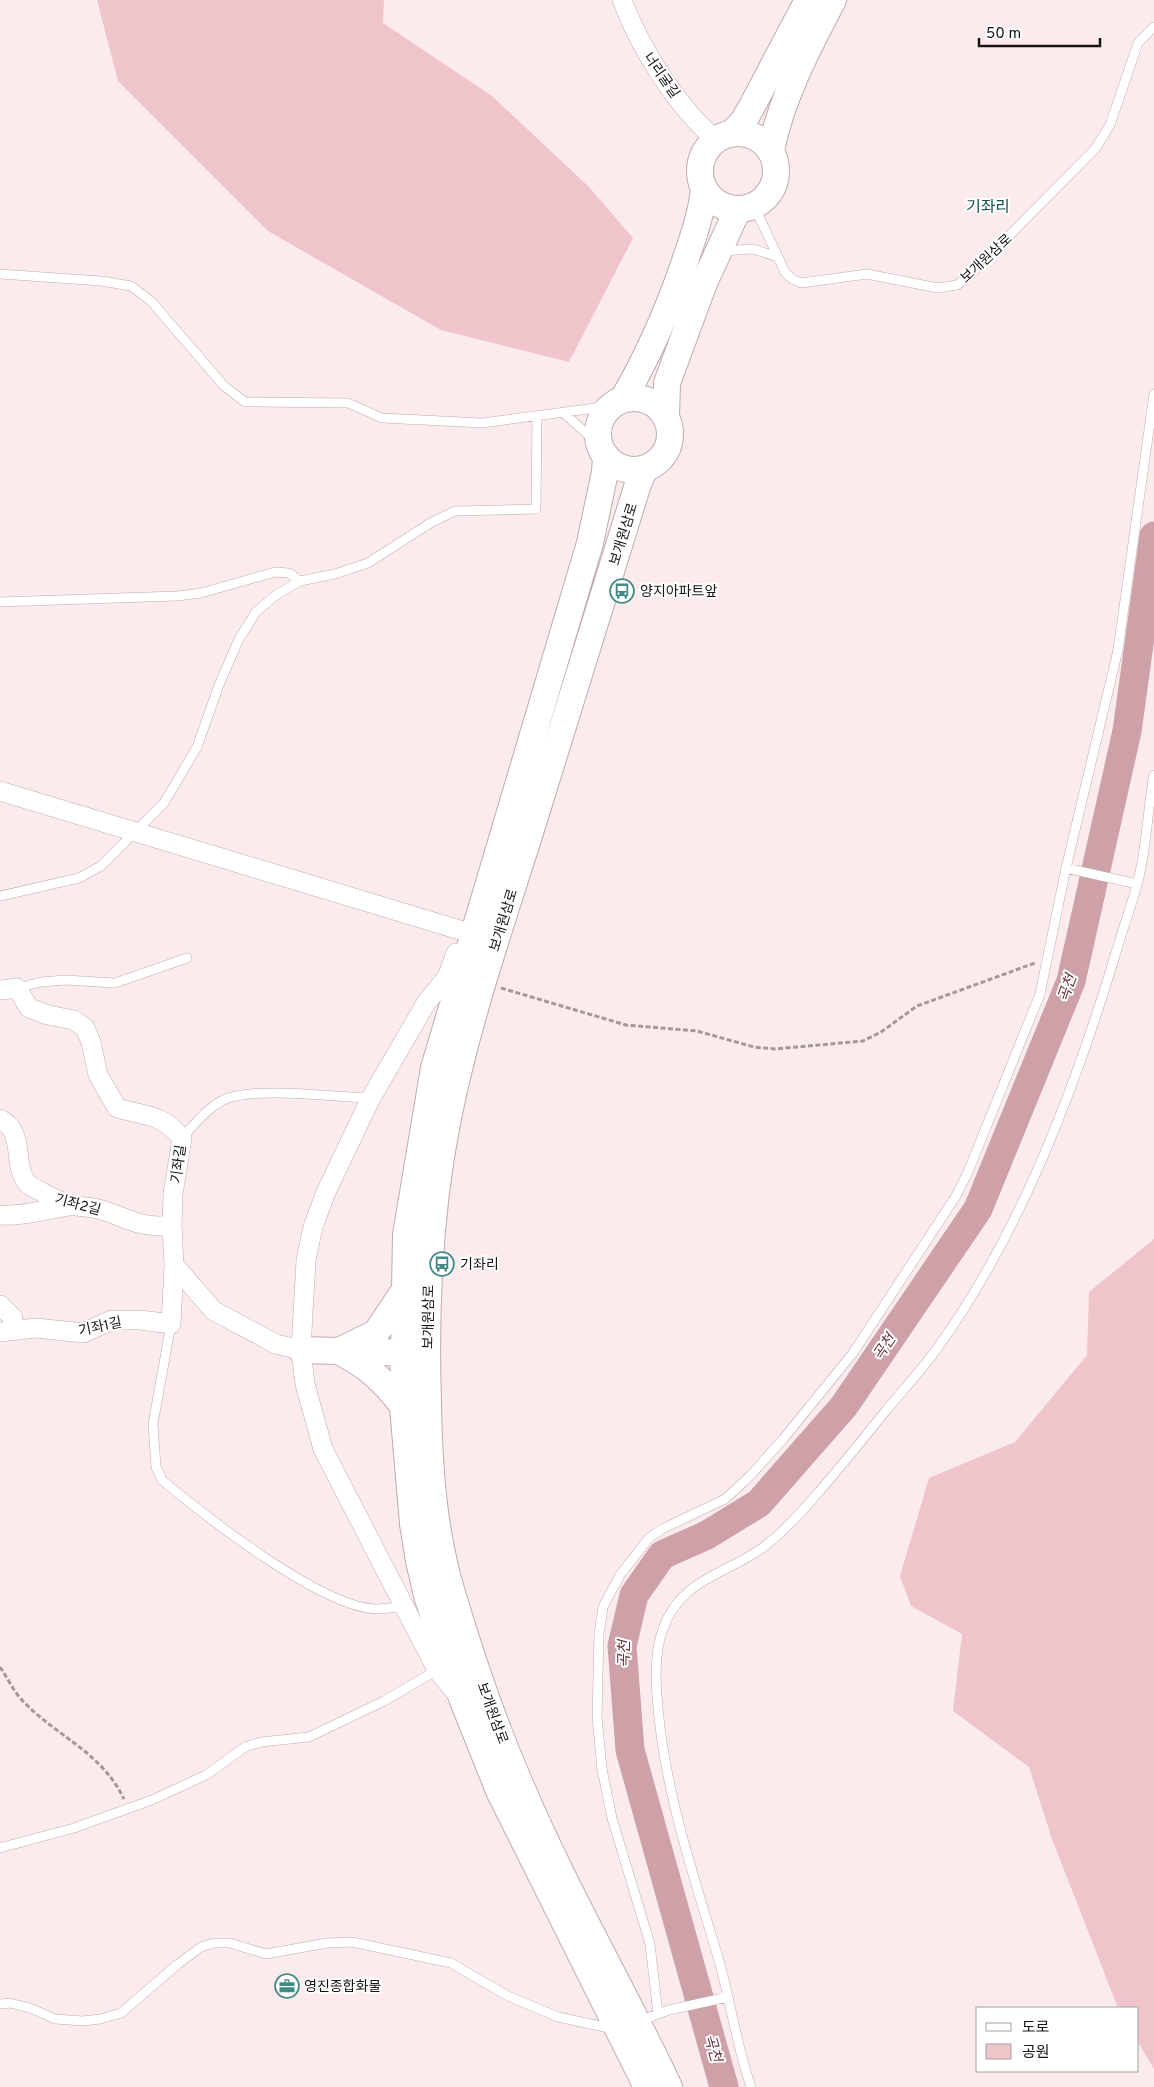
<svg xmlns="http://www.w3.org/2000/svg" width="1154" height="2087" font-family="Overpass,'Noto Sans KR',sans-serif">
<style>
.green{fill:#efc4cb}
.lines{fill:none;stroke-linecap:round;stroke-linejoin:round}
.river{stroke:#cda1a7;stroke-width:29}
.service-casing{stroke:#bfabad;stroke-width:10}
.minor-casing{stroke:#bfabad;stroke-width:20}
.secondary-casing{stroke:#bfabad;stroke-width:28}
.path{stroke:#a5989a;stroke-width:3;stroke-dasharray:5 2.5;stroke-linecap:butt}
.service{stroke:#fff;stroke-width:9}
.minor{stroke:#fff;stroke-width:19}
.secondary{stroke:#fff;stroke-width:26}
.labels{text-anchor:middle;stroke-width:4;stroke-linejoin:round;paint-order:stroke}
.street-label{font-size:14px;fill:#1a1314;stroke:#fff}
.poi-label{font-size:14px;fill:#1a1314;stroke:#fff;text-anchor:start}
.water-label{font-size:15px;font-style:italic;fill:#682f3b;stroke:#fff}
.quarter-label{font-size:16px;fill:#18534f;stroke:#fff}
</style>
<rect width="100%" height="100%" fill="#fcebed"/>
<!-- green -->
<path class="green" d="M97,0H384L383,23L492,96L589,187L633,238L569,362L441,330L268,231L118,81Z
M1154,1239V2069L1138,2042V2008H1118L1052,1839L1029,1767L953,1711L962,1634L911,1606L900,1576L929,1478L1015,1442L1087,1355L1089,1292Z"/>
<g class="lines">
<!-- river -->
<path class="river" d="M724,2087L630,1750L622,1646L634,1595L662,1555L707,1535L759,1503L844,1406L978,1209L1071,981L1127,731L1154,536"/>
<!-- service casing -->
<g class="service-casing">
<path id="service" d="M754,206L785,272L792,279L801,283L867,274L938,288L957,285L971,274L1095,149L1110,125L1138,43L1154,27
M722,251L753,249L778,257
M0,274L101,281L131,286L151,301L224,386L245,402L348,403L382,418L482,423L611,406
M565,414L599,445
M0,602L177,596L201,593L275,572L289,573L300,581
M1066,868L1137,884
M0,896L79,878L101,866L164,803L197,747L219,685L239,639L256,612L276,595L300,581L335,574L368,563L432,522L455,511L536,509L537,416
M17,988L41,982L65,980L115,983L187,958
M182,1138C195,1124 209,1105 228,1098C261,1087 334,1097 371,1098
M171,1324L153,1424L156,1467L162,1480C205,1516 322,1608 377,1609C386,1609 395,1607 404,1606
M0,1848L74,1828L152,1800L206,1775L245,1747L261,1742L309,1737L384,1701L437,1670
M0,2004L10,2003L30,2008L55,2019L83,2021L100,2019L121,2013L178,1964L201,1947L214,1943H230L266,1954L327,1943L352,1942L451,1963L508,1996L558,2017L614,2029
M658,2014L650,1944L612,1818L602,1769L597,1717L599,1634L603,1607L620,1575L649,1538L662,1529L725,1499L750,1476L784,1438L853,1353L956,1196L968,1172L1040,994L1066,868L1118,650L1154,394
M639,2021L669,2010L728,1997
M751,2087C737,2047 731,2005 720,1964C696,1883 668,1802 659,1718C656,1689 653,1656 663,1629C679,1582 721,1575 758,1551C780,1536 800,1514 817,1494C840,1468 862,1440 884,1413C901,1392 920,1372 936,1350C1021,1233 1076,1086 1117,949C1123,928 1131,907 1137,885C1147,849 1147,811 1154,775"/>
</g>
<!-- minor casing -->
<g class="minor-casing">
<path id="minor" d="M622,0C640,48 677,107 716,140
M0,791L473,934
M0,990L17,988L29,1008L48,1015L74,1020L85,1028L91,1042L98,1075L117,1108C147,1117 159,1112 182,1138L173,1194L172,1225L174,1265L214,1311L276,1344L301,1350
M0,1119C26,1132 12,1164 27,1183C30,1186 36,1189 40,1191C51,1198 63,1203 76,1206C84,1207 94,1207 102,1210C129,1219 142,1229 172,1225
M0,1215C21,1217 47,1209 69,1206
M0,1305L13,1318L12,1330
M0,1332L36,1328L83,1333L112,1320H140L171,1324L174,1265
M456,1693L437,1670L323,1449L305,1384L301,1350L306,1260L313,1227L326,1192L371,1098L426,1003L447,977L456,953"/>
</g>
<!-- secondary casing -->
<g class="secondary-casing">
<path id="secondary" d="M700 171a38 38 0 1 1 76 0a38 38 0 1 1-76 0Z
M731,134L743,122L751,108L808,0
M771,151C781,98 808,48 833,0
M598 434a36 36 0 1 1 72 0a36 36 0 1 1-72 0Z
M623,399C647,358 666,315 682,270C691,243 701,218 704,189
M666,417L667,383L704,283L738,209
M606,456L605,472L590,543L434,1068L406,1235L403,1406L413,1524L419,1561L428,1599L463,1701L500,1793L647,2087
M645,468L638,484C603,597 568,710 533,823C502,922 467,1021 447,1123C429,1214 425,1309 428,1401C429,1466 433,1530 452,1593C471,1657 493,1722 520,1784C564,1888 621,1985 669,2087
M343,1349L376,1333L404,1291
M301,1350L419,1353
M340,1352C367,1365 385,1382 403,1406"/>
</g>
<!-- path -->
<path class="path" d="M501,988L626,1025L697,1031L754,1047L775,1049L863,1041L881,1032L917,1006L1035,963
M0,1667C7,1677 13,1690 21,1699C55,1736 101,1751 124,1799"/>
<!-- service -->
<use href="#service" class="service"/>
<!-- minor -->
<use href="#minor" class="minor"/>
<!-- secondary -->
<use href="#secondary" class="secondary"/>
</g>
<!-- icons -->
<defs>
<g id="bus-ring" transform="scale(1.25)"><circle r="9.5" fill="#fff" stroke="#438a84" stroke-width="1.5"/><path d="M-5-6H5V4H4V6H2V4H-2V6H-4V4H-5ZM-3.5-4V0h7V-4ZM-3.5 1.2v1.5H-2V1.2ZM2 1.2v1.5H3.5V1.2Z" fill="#438a84"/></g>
<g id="office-ring" transform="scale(1.25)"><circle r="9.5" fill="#fff" stroke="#438a84" stroke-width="1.5"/><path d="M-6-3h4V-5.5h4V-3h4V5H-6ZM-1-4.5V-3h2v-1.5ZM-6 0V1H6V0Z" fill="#438a84"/></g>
</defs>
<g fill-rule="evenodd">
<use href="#bus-ring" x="622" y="591"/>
<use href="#bus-ring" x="442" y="1264"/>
<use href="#office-ring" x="287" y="1986"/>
</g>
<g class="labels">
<!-- street labels -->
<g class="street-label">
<text transform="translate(662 75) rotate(55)" y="5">너리굴길</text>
<text transform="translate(986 258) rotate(-43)" y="5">보개원삼로</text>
<text transform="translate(623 534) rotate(-73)" y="5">보개원삼로</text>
<text transform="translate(503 920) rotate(-73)" y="5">보개원삼로</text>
<text transform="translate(178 1164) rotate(-82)" y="5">기좌길</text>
<text transform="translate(78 1204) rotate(15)" y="5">기좌2길</text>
<text transform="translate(428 1317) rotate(-89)" y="5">보개원삼로</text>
<text transform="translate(100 1326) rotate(-12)" y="5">기좌1길</text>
<text transform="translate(493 1713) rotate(70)" y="5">보개원삼로</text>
</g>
<!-- poi labels -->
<g class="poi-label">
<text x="640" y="596">양지아파트앞</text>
<text x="460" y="1269">기좌리</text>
<text x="304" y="1991">영진종합화물</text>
</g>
<!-- water labels -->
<g class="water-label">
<text transform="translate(1067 988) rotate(-71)" y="5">곡천</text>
<text transform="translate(884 1347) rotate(-56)" y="5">곡천</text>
<text transform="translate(624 1654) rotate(-89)" y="5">곡천</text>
<text transform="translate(713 2048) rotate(74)" y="5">곡천</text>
</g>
<!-- quarter labels -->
<g class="quarter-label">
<text x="988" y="212">기좌리</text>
</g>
</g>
<!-- legend -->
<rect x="976" y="2007" width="162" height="65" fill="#ffffff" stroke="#a3a1a1"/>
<rect x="986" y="2023" width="25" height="8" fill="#ffffff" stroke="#a3a1a1"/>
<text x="1022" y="2032" font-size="15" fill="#1a1314">도로</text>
<rect x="986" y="2044" width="25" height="15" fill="#efc4cb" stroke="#a3a1a1"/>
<text x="1022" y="2057" font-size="15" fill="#1a1314">공원</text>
<!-- scale -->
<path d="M979 38v8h121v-8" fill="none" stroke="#1a1314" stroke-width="2.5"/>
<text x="986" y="38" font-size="15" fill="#1a1314" stroke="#ffffff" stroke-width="4" paint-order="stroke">50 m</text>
</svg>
